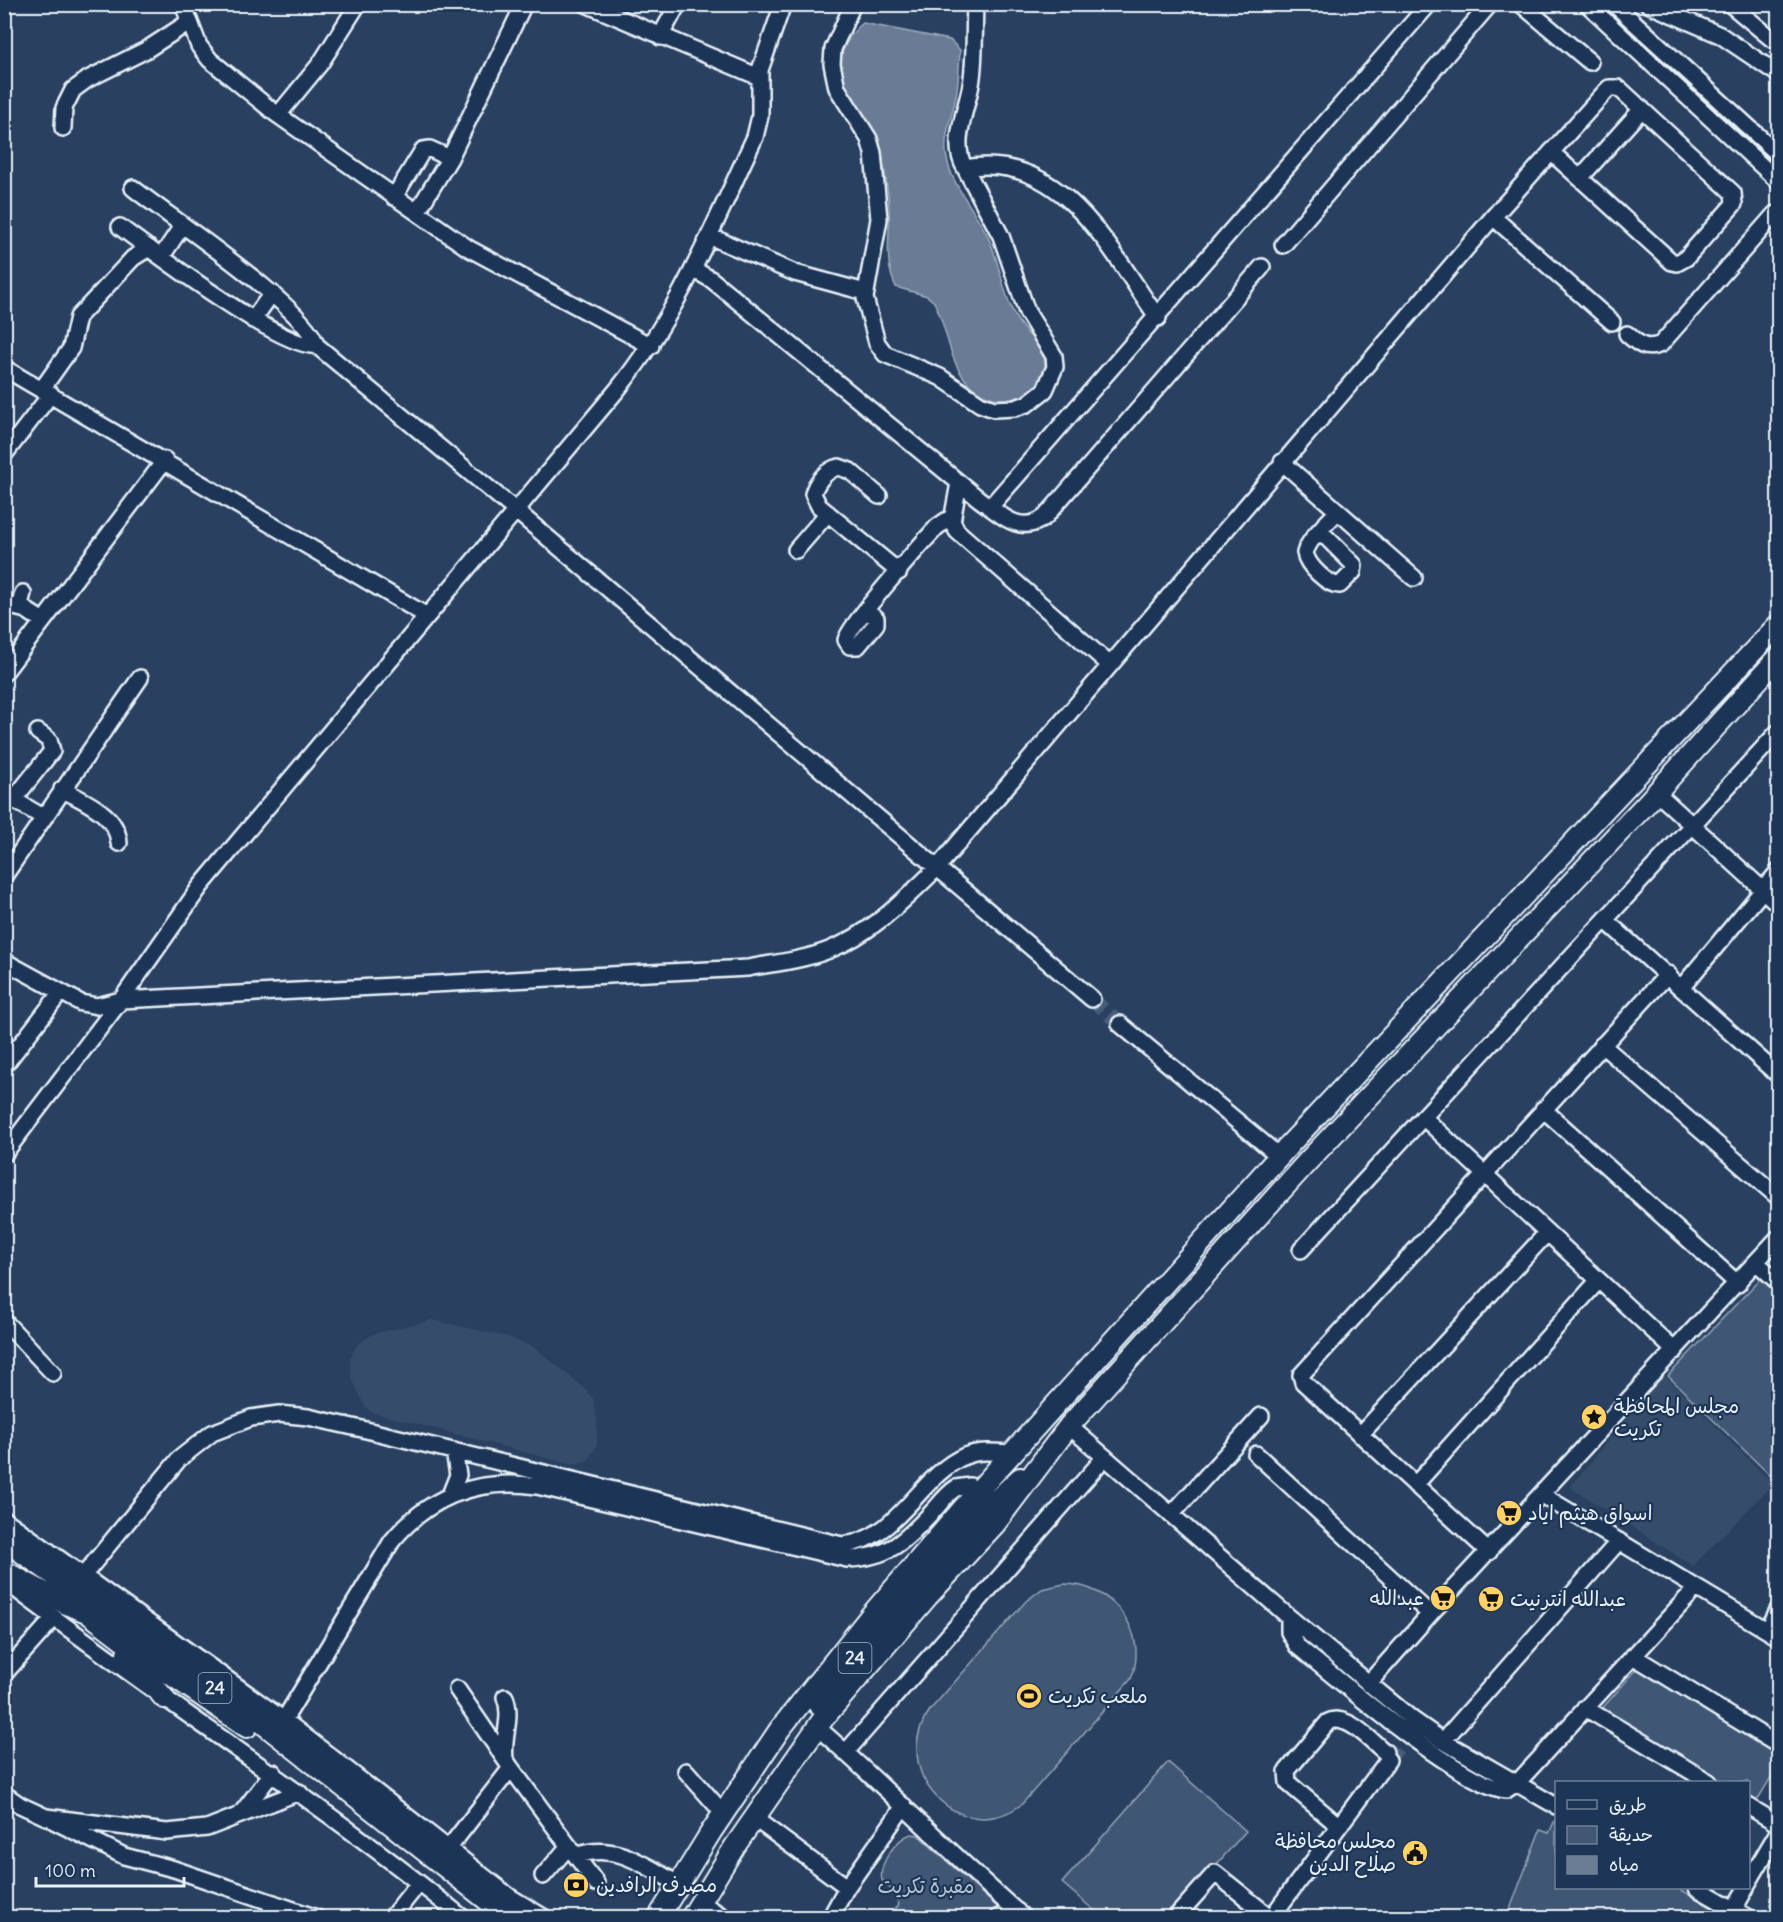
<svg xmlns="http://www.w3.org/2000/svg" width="1783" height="1922" font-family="Delius,'Playpen Sans Arabic',sans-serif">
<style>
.built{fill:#364d6b}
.green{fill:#415774;stroke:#94a4b6;stroke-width:1.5}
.water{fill:#6b7c95;stroke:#9dabbd;stroke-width:1.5}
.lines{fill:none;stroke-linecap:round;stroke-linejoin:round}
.minor-tunnel{stroke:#465b78;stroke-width:15;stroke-dasharray:15 8;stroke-linecap:butt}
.minor-casing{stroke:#e8f1f8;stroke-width:20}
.major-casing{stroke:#e8f1f8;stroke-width:24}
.minor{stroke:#1d3557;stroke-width:15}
.major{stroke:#1d3557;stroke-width:20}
.labels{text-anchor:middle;stroke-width:4.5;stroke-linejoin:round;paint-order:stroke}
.shield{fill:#1d3557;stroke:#abb9c8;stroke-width:1.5}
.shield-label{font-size:18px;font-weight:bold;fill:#e8f1f8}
.poi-label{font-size:20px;fill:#e8f1f8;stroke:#1d3557;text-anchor:start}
.park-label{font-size:20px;fill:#b6c3d0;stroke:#1d3557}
</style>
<rect width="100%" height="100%" fill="#294061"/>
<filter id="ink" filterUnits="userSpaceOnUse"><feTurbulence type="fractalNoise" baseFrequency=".0167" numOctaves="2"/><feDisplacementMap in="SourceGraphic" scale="12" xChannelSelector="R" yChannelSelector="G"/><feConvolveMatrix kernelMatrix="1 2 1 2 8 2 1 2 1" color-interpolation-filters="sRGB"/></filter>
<g filter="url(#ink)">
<!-- built -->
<path class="built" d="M432,1320L508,1337L535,1348L582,1386L593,1398L597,1420V1445L588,1460L573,1465L371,1412L364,1405L351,1376L350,1358L358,1344L373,1334Z
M1663,1374L1773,1484L1693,1566L1570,1487Z"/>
<!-- green -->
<path class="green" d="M1762,1277L1778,1289V1483L1668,1376Z
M1064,1584C1113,1584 1150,1632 1131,1679L1022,1804C962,1850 886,1772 930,1710L1026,1601L1042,1589Z
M1637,1669L1778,1754V1766L1755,1804L1749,1800L1748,1782H1719L1599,1712Z
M1168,1762L1246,1831L1170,1917H1102L1062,1883Z
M1556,1818V1888H1678L1729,1917H1507L1540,1830L1549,1833Z
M911,1834L918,1835L1008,1917H887L899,1905L895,1894L882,1880C878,1864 896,1839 911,1834Z"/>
<!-- water -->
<path class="water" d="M863,23L950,40L960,50C959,65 959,81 956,96C952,118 941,141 948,163C955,191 978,213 989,239C1000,264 1004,299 1018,321C1025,333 1038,341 1043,354C1059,398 996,413 970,385C948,363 948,328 934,302L927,296L896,287C883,261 891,234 889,206C888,190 885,172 882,156C875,124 845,102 840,71C838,53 850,33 863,23Z"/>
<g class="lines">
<!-- minor-tunnel -->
<path class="minor-tunnel" d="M1092,999L1120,1024
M1388,1760L1402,1742"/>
<!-- minor casing -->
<g class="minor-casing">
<path id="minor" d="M183,4L199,46L210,60L275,113L468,248L651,346
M586,4L759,77
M853,4L833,49L832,64L837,88L869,139L873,153L879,219L865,298L877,343L885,354L940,377L980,404L994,409L1015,408L1027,404L1045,390L1055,367L1054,356L1027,312L1001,236L965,168
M975,4C974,29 975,54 972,78C969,106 949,142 965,168C1063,150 1111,252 1158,318
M1521,4L1590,62
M1587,4L1778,181
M1614,4L1778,154
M1648,4L1720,35L1778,74
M1730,4L1772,39
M660,37L678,4
M278,115L320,64L358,4
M63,128L64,108L73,90L88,79L146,50L189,22
M1580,178L1642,109
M133,188C169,217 308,309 316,345L515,510L1092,999
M394,197L423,150L430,149L450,158
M417,212L450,158L524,4
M1493,217L1612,322
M120,227C151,250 285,351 316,345
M709,236L795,273L865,292
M1283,245L1490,4
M162,256L182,226
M693,269L712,280L979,499C1000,514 1020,536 1045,517L1262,267
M253,320L272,293
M1627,334C1638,344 1646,351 1661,344L1775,214
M4,368L427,616
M42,389L71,348L78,317L133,258L149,248
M4,455L51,394
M1282,462L1414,578
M959,483L952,521L957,531L1110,665
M879,496L850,471L839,467C827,469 816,482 813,494L819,506L899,572
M990,507L1429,4
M1320,531L1354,565L1353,572L1340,585C1328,586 1307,565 1305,553C1309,538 1327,523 1338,511
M796,550L828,513
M7,605L26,610L43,621
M19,608L23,593
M867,610L876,618V624L858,646H850L846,640C848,626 923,542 937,527C942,523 947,520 953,517
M4,673L165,460
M62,789C84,802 117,813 119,843
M1656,792L1763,890L1682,987
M4,794L43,817
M14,799L52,751L49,740L38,732
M1778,872L1763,890L1778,904
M4,876L140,678
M1605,920L1778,1075
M4,961L81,1003L97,1006L121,1000L200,887L617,390C678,315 714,224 755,137L760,116V70L783,4
M1120,1024L1279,1156
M1602,1045L1778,1197
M4,1066L61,992
M1543,1109L1738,1284
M1423,1117L1675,1351
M4,1154L121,1000L748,968C775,963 804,960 829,950C871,934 905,899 936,869L1493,217L1606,91L1609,88H1618L1622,91L1733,193L1734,204L1686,258L1677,263L1672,262L1551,152
M1301,1250L1778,732
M1757,1263L1778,1282
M4,1321L53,1373
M1069,1426L1289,1617L1413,1720L1443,1741L1556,1806
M1360,1435L1546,1234
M1256,1454L1430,1614
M1415,1485L1598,1281
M450,1495L458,1475L454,1451
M1542,1495L1778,1637
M1171,1515L1261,1416
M4,1519L284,1720L510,1897L545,1918
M1489,1552L1303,1382L1301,1375L1668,974
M83,1576L179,1459L212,1433L251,1418L279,1414L308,1417L362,1429L842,1545C896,1542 920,1475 965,1456C979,1450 996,1452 1011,1453
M4,1580C154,1696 316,1798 463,1918
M1289,1617V1632L1297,1646C1335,1677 1463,1787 1506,1790L1517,1783L1696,1588
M1768,1630L1778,1610
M1633,1656L1778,1745
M4,1674L54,1618
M1368,1684L1430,1614L1778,1238
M457,1689L511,1768L596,1883
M1585,1708L1709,1782
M284,1720L392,1541C430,1495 479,1478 537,1486L847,1559C892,1558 907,1538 936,1508C942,1501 948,1493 956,1488L970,1486L978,1491
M817,1727C888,1789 953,1856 1024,1918
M1443,1741L1619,1541
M846,1752L1105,1457
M505,1759C502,1737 513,1718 505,1697
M686,1771L723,1813
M4,1794L20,1805L46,1817L167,1832L207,1828L299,1792
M1748,1806L1778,1824
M240,1815L273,1772
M754,1818L847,1887
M54,1821L124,1856L174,1869L317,1918
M1339,1826L1288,1783L1287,1771L1328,1722C1346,1712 1371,1741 1385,1752
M448,1849L511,1768
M576,1856C615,1841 645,1866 678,1884
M543,1876L569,1846
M1748,1883L1778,1832
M1697,1888L1749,1918
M700,1902L725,1918
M1734,1909L1746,1888
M268,1918L274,1903
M391,1918L419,1883
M830,1918L847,1887L904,1806
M997,1918L1017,1911
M1175,1918L1215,1873L1271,1918
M1271,1918L1388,1760"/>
</g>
<!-- major casing -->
<g class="major-casing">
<path id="major" d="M4,1540L233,1700L492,1904L513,1918
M4,1571L64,1603L89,1613
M88,1613L151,1661L247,1727
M127,1653L164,1698
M819,1705L914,1589L989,1507L1020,1478
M658,1918L711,1832L780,1729L871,1615L978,1491L1289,1145L1778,625
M691,1918L735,1846L823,1719L928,1596L995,1524L1069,1426L1308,1161L1646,804L1778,658"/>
</g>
<!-- minor -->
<use href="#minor" class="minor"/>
<!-- major -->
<use href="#major" class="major"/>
</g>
</g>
<!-- icons -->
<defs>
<g id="sight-disc" transform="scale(1.35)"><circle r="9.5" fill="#ffd166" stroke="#1d3557"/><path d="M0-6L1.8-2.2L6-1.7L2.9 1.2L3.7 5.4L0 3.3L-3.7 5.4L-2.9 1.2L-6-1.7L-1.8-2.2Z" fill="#111"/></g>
<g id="supermarket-disc" transform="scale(1.35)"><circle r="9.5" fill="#ffd166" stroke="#1d3557"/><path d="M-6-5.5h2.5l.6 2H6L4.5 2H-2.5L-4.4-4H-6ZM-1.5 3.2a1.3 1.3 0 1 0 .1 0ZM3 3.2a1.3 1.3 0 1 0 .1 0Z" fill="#111"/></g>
<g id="stadium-disc" transform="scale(1.35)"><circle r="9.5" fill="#ffd166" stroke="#1d3557"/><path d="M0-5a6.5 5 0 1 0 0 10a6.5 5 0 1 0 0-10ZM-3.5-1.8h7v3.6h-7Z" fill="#111"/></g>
<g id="civic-disc" transform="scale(1.35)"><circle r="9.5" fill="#ffd166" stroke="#1d3557"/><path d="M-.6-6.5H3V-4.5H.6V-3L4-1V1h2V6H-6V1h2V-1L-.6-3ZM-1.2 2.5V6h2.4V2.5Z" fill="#111"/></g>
<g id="bank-disc" transform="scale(1.35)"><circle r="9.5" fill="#ffd166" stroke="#1d3557"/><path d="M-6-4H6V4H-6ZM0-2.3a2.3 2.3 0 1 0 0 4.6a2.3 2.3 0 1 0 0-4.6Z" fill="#111"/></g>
</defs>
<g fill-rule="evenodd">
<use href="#sight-disc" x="1594" y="1417"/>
<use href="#supermarket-disc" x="1509" y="1513"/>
<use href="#supermarket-disc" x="1443" y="1598"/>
<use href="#supermarket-disc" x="1491" y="1599"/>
<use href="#stadium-disc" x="1029" y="1696"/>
<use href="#civic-disc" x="1415" y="1853"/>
<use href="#bank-disc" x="576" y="1885"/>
</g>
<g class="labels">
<!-- shield labels -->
<g class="shield">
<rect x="838.5" y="1643" width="33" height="30" rx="4.5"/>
<rect x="198.5" y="1673" width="33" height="30" rx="4.5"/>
</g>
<g class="shield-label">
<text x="855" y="1664">24</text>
<text x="215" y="1694">24</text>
</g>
<!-- poi labels -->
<g class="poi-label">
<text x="1614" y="1413">مجلس المحافظة<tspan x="1614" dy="23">تكريت</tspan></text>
<text x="1528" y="1520">اسواق هيثم اياد</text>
<text x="1424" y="1605" text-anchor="end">عبدالله</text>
<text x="1510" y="1606">عبدالله انترنيت</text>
<text x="1048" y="1703">ملعب تكريت</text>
<text x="1396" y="1848" text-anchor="end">مجلس محافظة<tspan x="1396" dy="23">صلاح الدين</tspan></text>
<text x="596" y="1892">مصرف الرافدين</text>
</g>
<!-- park labels -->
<g class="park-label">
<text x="926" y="1893">مقبرة تكريت</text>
</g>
</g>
<!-- margin -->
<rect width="1783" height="1922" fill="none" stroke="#1d3557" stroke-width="24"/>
<rect x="12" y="12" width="1759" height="1898" fill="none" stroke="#e8f1f8" stroke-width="2" filter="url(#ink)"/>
<!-- legend -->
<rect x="1555" y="1781" width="195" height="108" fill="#1d3557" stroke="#6e8097" stroke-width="1.5"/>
<rect x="1567" y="1800" width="30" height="9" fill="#1d3557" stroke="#6e8097" stroke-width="1.5"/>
<text x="1609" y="1811" font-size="18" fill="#e8f1f8">طريق</text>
<rect x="1567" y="1826" width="30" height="18" fill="#415774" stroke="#6e8097" stroke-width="1.5"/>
<text x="1609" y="1841" font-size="18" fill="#e8f1f8">حديقة</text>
<rect x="1567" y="1856" width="30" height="18" fill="#6b7c95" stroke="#6e8097" stroke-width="1.5"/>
<text x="1609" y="1871" font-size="18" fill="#e8f1f8">مياه</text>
<!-- scale -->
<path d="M36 1877v9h148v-9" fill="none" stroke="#e8f1f8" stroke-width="3"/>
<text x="45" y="1877" font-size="18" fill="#e8f1f8" stroke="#1d3557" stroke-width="4.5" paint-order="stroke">100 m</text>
</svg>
